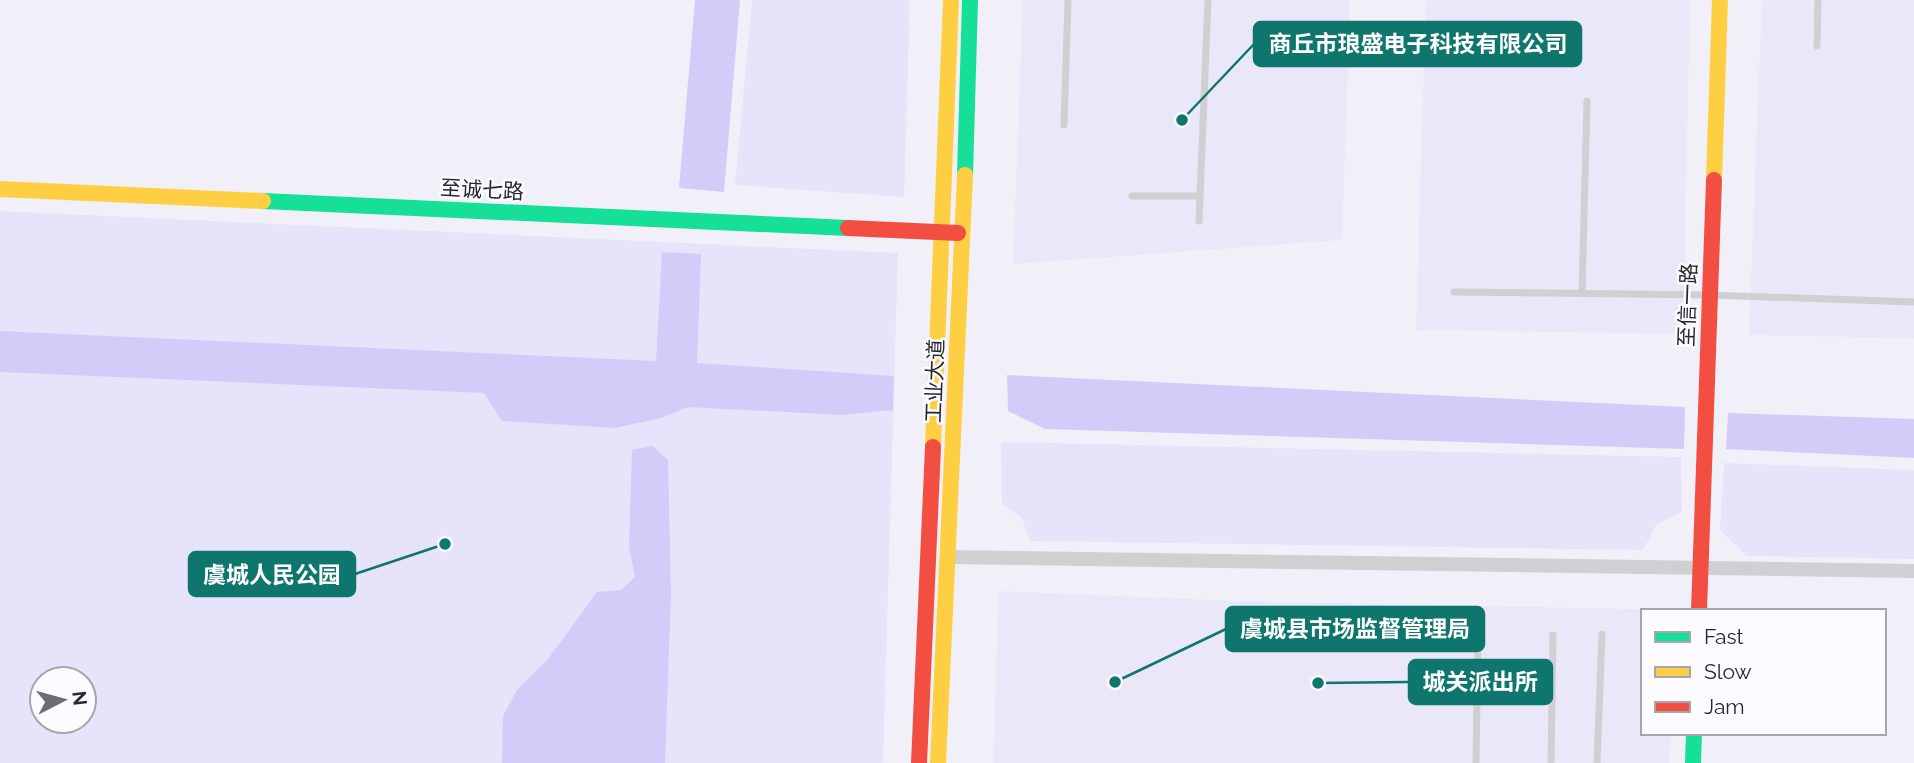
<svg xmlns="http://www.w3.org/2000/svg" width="1914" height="763" font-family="Raleway,'Noto Sans SC',sans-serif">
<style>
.built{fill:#eae7f9}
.green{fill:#e7e3fb;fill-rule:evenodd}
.water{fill:#d4ccf8}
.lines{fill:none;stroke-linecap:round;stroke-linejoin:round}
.lane{stroke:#d0d0d3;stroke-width:7}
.street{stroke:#d0d0d3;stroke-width:14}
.fast{stroke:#16e098;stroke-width:16}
.slow{stroke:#ffcf43;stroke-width:16}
.jam{stroke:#f24e42;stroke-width:16}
.labels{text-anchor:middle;stroke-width:5;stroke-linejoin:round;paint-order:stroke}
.street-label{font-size:21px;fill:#28272d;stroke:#fcfbff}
.leader{fill:none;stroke:#0f766e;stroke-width:2.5}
.callout-dot{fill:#0f766e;stroke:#fcfbff;stroke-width:2.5}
.callout{fill:#0f766e;stroke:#0f766e;stroke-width:2.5}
.callout-label{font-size:23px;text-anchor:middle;font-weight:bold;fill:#fff}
</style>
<rect width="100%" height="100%" fill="#f1f0f9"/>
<!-- built -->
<path class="built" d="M1023,0H1350L1342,240L1013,264Z
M1426,0H1690L1683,334L1416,330Z
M1762,0H1914V338L1749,335Z
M999,591L1237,601L1678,610L1643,611V733H1671L1669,763H993Z"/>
<!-- green -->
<path class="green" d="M752,0H910L904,197L735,185Z
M0,211L898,253L883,763H0ZM42,679H84V721H42Z
M1001,442L1681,457L1682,512L1656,525L1643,550L1030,541L1022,518L1002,504Z
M1724,463L1914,470V559L1747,556L1720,530Z"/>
<!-- water -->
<path class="water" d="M695,0H740L724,192L679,188Z
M662,252L701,254L697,363L894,376L893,410L841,415L688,407L661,418L615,428L502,421L484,393L0,372V331L656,361Z
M1007,375L1685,407L1684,449L1045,429L1008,411Z
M1728,413L1914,419V458L1726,449Z
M653,446L668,460L671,595L665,763H502L503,716L517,690L548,659L597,592L621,590L635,577L629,547L632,450Z"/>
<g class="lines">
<!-- lane -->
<path class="lane" d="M1817,46L1818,0
M1064,125L1068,0
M1132,196H1200
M1199,221L1208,0
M1454,292L1710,295L1914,302
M1582,293L1587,101
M1476,763L1478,632
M1551,763L1553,635
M1597,763L1602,634"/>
<!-- street -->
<path class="street" d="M949,557L1914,571"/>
<!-- fast -->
<path class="fast" d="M965,175L970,0
M263,201L848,228
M1693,763L1694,733"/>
<!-- slow -->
<path class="slow" d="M1714,180L1720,0
M0,189L263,201
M933,447L951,0
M938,763L965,175"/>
<!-- jam -->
<path class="jam" d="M848,228L958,233
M1699,611L1714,180
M919,763L933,447"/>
</g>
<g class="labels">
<!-- street labels -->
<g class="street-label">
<text transform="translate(482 190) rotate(3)" y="7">至诚七路</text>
<text transform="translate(1688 305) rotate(-88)" y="7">至信一路</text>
<text transform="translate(935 381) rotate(-88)" y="7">工业大道</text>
</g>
</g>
<!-- callouts -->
<path class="leader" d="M1182 120L1254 44M445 544L355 574M1115 682L1226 629M1318 683L1409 682"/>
<g class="callout-dot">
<circle cx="1182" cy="120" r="7"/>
<circle cx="445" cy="544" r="7"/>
<circle cx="1115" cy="682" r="7"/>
<circle cx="1318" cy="683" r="7"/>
</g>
<g class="callout">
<rect x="1254" y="22" width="327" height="44" rx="7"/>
<rect x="189" y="552" width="166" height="44" rx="7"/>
<rect x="1226" y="607" width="258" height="44" rx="7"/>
<rect x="1409" y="660" width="143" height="44" rx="7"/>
</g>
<g class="callout-label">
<text x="1418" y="52">商丘市琅盛电子科技有限公司</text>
<text x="272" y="583">虞城人民公园</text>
<text x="1355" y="637">虞城县市场监督管理局</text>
<text x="1480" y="690">城关派出所</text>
</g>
<!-- legend -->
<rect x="1641" y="609" width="245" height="126" fill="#fcfbff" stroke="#a7a6ab" stroke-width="2"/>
<rect x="1655" y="632" width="35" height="10" fill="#16e098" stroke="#a7a6ab" stroke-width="2"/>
<text x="1704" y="644" font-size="21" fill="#28272d">Fast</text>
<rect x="1655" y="667" width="35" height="10" fill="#ffcf43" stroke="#a7a6ab" stroke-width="2"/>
<text x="1704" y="679" font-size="21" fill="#28272d">Slow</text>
<rect x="1655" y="702" width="35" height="10" fill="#f24e42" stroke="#a7a6ab" stroke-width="2"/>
<text x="1704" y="714" font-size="21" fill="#28272d">Jam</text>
<!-- north arrow -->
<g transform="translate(63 700) rotate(84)"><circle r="33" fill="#fcfbff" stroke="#a7a6ab" stroke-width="2"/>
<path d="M0-5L12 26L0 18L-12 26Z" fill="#6e6d74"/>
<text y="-10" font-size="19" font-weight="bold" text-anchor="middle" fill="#28272d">N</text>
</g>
</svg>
